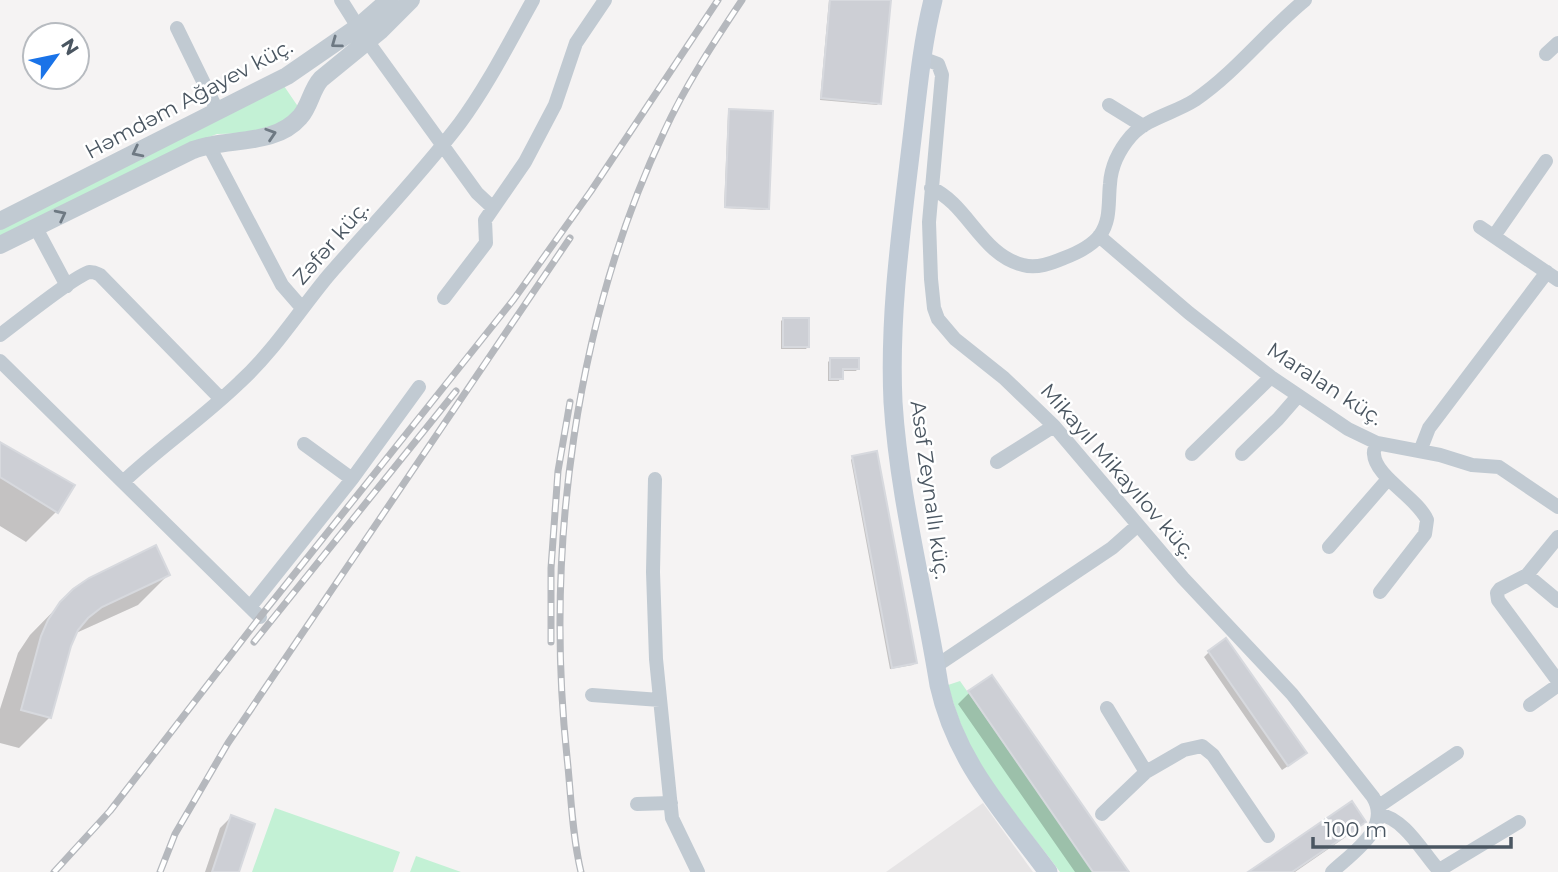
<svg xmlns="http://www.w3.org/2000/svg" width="1558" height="872" font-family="Montserrat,sans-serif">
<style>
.education{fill:#e6e4e5}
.green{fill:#c3f1d5}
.shadow{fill:#0003}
.building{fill:#cdcfd5;stroke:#d7d9de;stroke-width:2}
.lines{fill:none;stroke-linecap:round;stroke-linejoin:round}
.minor{stroke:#c1cad2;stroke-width:14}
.tertiary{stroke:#c1cad2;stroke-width:18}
.secondary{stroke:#c1cbd6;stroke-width:19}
.rail-casing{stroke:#b5b8bd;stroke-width:7}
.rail{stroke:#fff;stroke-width:4.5;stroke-dasharray:13;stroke-linecap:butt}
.oneway{stroke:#6e7983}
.labels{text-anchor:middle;stroke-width:5;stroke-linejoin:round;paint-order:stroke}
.street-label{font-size:21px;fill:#4a5661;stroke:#fff}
</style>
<rect width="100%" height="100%" fill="#f5f3f3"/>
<!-- education -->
<path class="education" d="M983,803L1033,872H886Z"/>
<!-- green -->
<path class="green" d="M284,86L299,108L290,119L257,133L217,134L185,146L0,239V228Z
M960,681L1093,872H1060C1032,834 992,789 971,747C961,727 954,706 948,685Z
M275,808L400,852L393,872H252Z
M416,856L461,872H410Z"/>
<!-- shadow -->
<path class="shadow" d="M829,0H889L879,103L877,105L820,100Z
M730,111L768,208L765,210L724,208L728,113Z
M783,319L808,346L806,349H781V321Z
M830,360L858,368L856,371H841L839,381H828V362Z
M0,444L56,512L26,542L0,526Z
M853,457L915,663L913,665L890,669L851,460Z
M168,575L138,605L74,634L49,718L19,748L0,743V709L18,653L30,635L74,590Z
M1209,652L1300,758L1282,770L1204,657Z
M991,677L1127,872H1075L958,704L969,693Z
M231,817L237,872H205L220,828Z
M1364,822L1353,832L1295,872H1252Z"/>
<!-- building -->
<path class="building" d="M830,0H891L881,104L821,98Z
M729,109L773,111L769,209L725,207Z
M783,318H809V347H783Z
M830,358H859V369H843V379H830Z
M0,442L75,485L58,513L0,477Z
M877,451L917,663L892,668L852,456Z
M156,545L170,575L102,607L88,618L78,630L71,646L51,718L21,710L41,636L48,620L60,602L73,589L89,578Z
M1226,638L1307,753L1288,766L1208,651Z
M992,675L1129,872H1093L968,691Z
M1352,801L1366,822L1292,872H1248Z
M231,815L255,824L239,872H212Z"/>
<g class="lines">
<!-- minor -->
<path class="minor" d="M341,0L358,27
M177,28L218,112
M368,42L477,193L493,208
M1546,54L1558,43
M922,58L938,64L942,75L929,222L931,279L934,308L938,319L955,339L1004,378L1054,426L1183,578L1292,694L1373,797C1392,828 1352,853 1332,872
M1109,105L1143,126
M208,144L282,285L302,308
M931,188C968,204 981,255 1023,265C1037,269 1052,263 1064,258C1077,253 1092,246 1100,235C1111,220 1108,202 1110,184C1111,167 1119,150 1131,136C1147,118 1175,113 1195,100C1236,72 1267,31 1305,0
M1480,227L1558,280
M36,228L67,286
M1099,236L1189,313L1271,377L1348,429L1377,443L1440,455L1472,465L1499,467L1558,507
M1494,236L1546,161
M444,298L486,243L485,220L525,162L555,105L576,43L605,0
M0,335C15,324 77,274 90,272C95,272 96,273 100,275L221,399
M0,361L260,617
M1377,443C1376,447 1373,450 1374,454C1375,477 1418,498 1427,520L1425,534L1380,592
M304,444L352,479
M1420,451L1429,428L1547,272
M1192,454L1271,377
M1242,454L1278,419L1298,396
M997,462L1054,426
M655,479L653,572L656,659L672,818L698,872
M123,482C160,447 203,418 240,382C274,351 299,311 328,276C372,225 419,177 460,123C488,85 510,41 533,0
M1329,547L1388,479
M1527,575L1558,601
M250,607L352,479L419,387
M936,666L1112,548L1138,525
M592,695L660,700
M1530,705L1557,686L1558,681L1498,600L1497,593L1500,589L1527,575L1558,537
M1107,708L1146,772
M637,804L671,803
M1379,806L1457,753
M1102,814L1146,772L1184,750L1202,746L1213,755L1268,836
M1379,814C1404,819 1420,848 1436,867L1441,869L1519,822"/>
<!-- tertiary -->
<path class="tertiary" d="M0,221L287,76L358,27L389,0
M0,245L193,150C227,137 274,147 300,117C310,106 311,90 321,79L381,30L411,0"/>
<!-- secondary -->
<path class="secondary" d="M933,0C921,48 917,98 911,147C901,231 889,317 893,402C899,497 924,591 939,685C956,762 1003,811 1048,872"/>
<!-- rail casing -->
<g class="rail-casing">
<path id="rail" d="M254,642L456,391
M551,642V568L558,471L570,402
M54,872L110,811L260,617L514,299L591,191L718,0
M160,872L175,834L228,743L570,238
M581,872C572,835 571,794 567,757C545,550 575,320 664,132C685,86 714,42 742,0"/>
</g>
<!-- rail -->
<use href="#rail" class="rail"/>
</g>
<!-- one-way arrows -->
<defs><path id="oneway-chevron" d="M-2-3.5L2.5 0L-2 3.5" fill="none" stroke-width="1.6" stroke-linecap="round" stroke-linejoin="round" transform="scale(1.75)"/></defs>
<g class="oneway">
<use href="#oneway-chevron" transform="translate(336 43) rotate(144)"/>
<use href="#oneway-chevron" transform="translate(271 134) rotate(-18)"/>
<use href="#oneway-chevron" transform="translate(137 152) rotate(153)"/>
<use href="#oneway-chevron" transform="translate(61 215) rotate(-27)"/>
</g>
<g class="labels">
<!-- street labels -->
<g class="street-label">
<text transform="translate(189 99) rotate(-28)" y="7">Həmdəm Ağayev küç.</text>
<text transform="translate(331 243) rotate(-49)" y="7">Zəfər küç.</text>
<text transform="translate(1325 384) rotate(33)" y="7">Maralan küç.</text>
<text transform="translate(1118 471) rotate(49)" y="7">Mikayıl Mikayılov küç.</text>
<text transform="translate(930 490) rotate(82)" y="7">Asəf Zeynallı küç.</text>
</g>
</g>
<!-- north arrow -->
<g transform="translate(56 56) rotate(57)"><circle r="33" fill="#ffffff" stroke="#b7bbc0" stroke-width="2"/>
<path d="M0-5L12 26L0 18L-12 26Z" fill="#1a73e8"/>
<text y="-10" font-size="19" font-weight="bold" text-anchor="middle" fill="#4a5661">N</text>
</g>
<!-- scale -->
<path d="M1313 837v10h198v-10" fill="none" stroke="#4a5661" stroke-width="3.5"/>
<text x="1324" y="837" font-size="21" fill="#4a5661" stroke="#ffffff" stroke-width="5" paint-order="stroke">100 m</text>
</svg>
